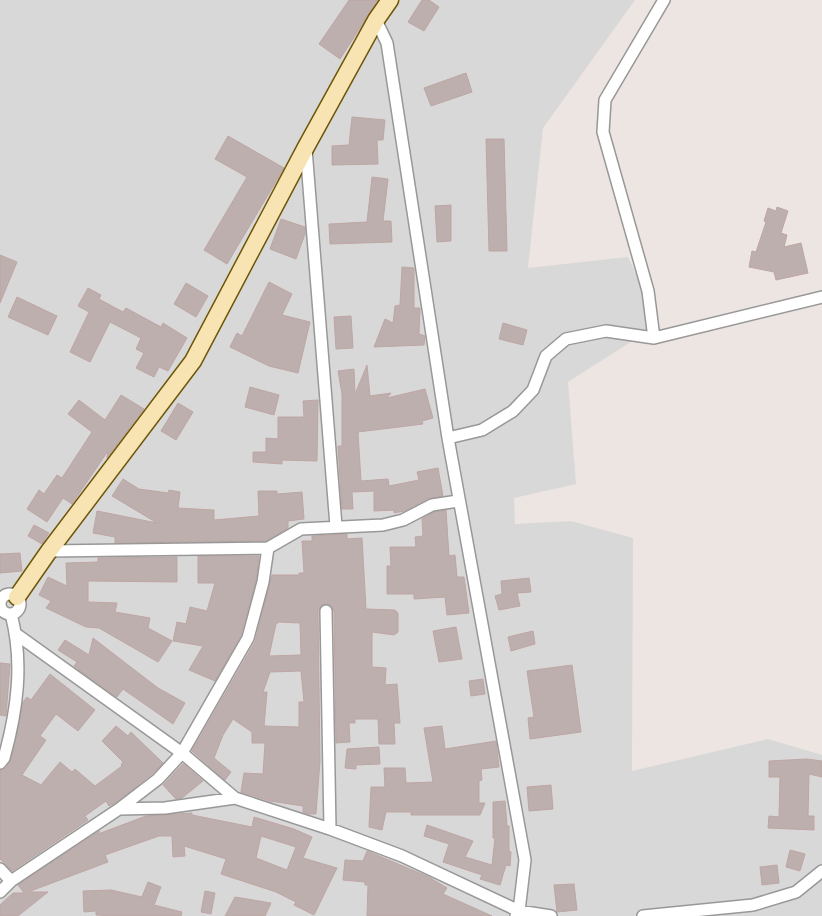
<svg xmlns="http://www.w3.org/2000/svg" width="822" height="916" font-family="'Fira Sans',sans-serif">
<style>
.residential{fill:#d9d8d9}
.building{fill:#bdafad;stroke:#bea6a3;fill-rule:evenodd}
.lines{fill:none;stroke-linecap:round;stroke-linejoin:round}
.street-casing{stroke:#989898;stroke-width:14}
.secondary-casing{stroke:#6e5606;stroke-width:19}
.street{stroke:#fff;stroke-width:11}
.secondary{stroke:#f8e4b3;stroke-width:16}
</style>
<rect width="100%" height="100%" fill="#ede5e1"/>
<!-- residential -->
<path class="residential" d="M0,0H635L543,128L528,268L628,257L659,324L568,382L576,484L514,498L515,524L571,521L633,538L632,771L768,739L822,755V916H0Z"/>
<!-- building -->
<path class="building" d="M349,0H378L340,59L319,44Z
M422,0H429L439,7L424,31L408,22Z
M466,73L472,92L431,106L424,88Z
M352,117L385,120L383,140H377L378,164L332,165V146L349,145Z
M228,136L284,168L227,264L204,250L247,177L215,159Z
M486,139H504L507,251H489Z
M372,177L388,179L383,221H391L392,242L330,244L329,224L367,222Z
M451,205V241L437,242L435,206Z
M777,207L788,211L781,233L787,235L784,247L801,243L808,273L776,280L774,272L749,267L752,251L756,252L766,222L764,221L768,208L776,211Z
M281,219L305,227V234L296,259L270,249Z
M0,255L17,262L0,303Z
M402,267L414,268V308H420L419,334L425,336L424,345L374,347L385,319L393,323L395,306L400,305Z
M269,282L292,294L282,315L310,322L298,373L269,366L230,347L237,333L242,336Z
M186,283L208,296L196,317L174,304Z
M88,288L101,295L99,299L123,312L126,308L161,327L163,323L187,338L168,371L159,367L154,377L136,368L144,353L136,349L141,338L110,322L90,362L70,352L89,312L78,306Z
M17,297L57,316L48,335L8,317Z
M351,316L353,348L336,349L334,317Z
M503,323L527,330L523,345L499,339Z
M367,365L370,396L391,393L387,398L425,389L433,418L422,421L423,424L358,432L361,481L388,479L389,486L419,480L417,472L438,468L443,496L429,498L404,511L394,513V510L374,511V491L352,492L353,509H342L338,446H342V394L338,371L354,369L355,394Z
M250,387L279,395L274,415L245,407Z
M121,395L144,409L107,458L108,451L72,504L63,498L47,522L27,509L39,490L44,494L57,475L62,478L92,432L68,414L79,400L105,420Z
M318,400L317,461L282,460V464L253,462V452H266V438L278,439V417H304L303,401Z
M178,403L193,412L176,440L161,431Z
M123,479L139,489L168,493L169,490L180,492L178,508L214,510V520L259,516L258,491H277V494L302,492L304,519L288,521V528L266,541L115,543V537L93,533L97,511L157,523L112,496Z
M446,510L449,556L455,555L457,577H464L469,613L447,615L445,597L414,599V594H387V566H391L390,547H416L415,537L423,536L422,519L434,512Z
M34,525L49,533L42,544L28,536Z
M347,534V539L362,538L366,609L395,610L398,613V632L394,635L372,632V667L386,668L385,685L397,684L400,723H394L395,744H379L378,719H355V723H349L350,742L336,743L334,611L329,604L322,605L318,611L320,761L316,814H308L303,812V806L270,801L241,792L244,773L263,774L265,743H252V732L233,719L223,735L214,758L231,772L225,780L192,751L255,642L272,575H299V573H304L302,541H312V536ZM279,622L300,623L301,655L269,656L276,624ZM301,671L304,702H299V727L264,726L267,692H263L270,672Z
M20,553L22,571L0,573V554Z
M198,556H259L256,580L241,635L215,681L189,670L203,646L173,641L177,622L186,624L190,607L207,611L215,583H198Z
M177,557V582L88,581V602L117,603L115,612L150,618L148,628L172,641L158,662L99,628L86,627L46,608L51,601L39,595L48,577L67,586L66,563L98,562V558Z
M529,578L531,592L517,593L520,606L499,610L495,596L502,594L501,581Z
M456,627L462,659L439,662L433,631Z
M533,631L535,644L511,651L508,637Z
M93,638L158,688L185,703L173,724L123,689L117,697L80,671L74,666L77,662L58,650L65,640L89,655Z
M0,663L10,664L6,716L0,715Z
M572,665L581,732L530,739L528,718L534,717L527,671Z
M50,674L95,710L78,731L56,714L40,736L46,740L22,775L41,785L60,762L72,772L75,769L95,786L122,766L121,765L123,762L102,741L116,726L128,736L131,732L163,763L153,773L115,803L109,806L106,801L85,816L88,820L12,871L0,859V770L6,768L11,760L23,702L27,697L31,700Z
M483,679L485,694L471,696L469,681Z
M442,726L445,749L496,741L499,767L481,769L482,780L479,781V803H485L480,815H411V812H386L382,830L369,827L371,787H385L384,768H405L406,783L433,782L424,728Z
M379,747L380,764L356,765V769L345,768L347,749Z
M807,759L822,761V777L809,774L808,816H814V830L768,828L769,816L779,817L780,777H769V761Z
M183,764L203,781L182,798L176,799L163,785Z
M551,785L553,809L529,811L527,787Z
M505,801L507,826H509V851L511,852L510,866L506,865L500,885L480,879L482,875L443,862L449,844L424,836L427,825L473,841L465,857L492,865L495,838H493V802Z
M192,813V815L252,827L254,817L294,829L312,837L303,858L337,868L314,915L294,905L296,902L276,892L221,874L226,859L184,846L185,856L173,857L172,836H159L105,855L108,862L28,892H48L18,916H0V905L13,893H24L18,885L98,832L100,831L98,834L146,816ZM261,836L296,847L287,870L256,858Z
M790,850L805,854L800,871L786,867Z
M367,851L429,877L447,888L443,894L492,916H367L368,885H365V882L343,880L345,860L363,861Z
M777,865L779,883L762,885L760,867Z
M148,882L161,887L154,905L182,912L181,916H114L96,915V911L84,912L83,891L111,890L142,897Z
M574,884L577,910L557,912L554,885Z
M205,891L215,893L211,914L201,912Z
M235,897L271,903L265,916H225Z"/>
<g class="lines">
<!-- street casing -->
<g class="street-casing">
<path id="street" d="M376,20L387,43L448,438L525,860L519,911L516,916
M306,149L336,526
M654,338L648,291L603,132L605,100L664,0
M448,438L482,430L513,411L533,390L546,356L566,339L606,331L654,338L822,297
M49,551L268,548L301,529L383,525L403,520L432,505L458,501
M0 604a10 10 0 1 1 20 0a10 10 0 1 1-20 0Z
M326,611L330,829
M16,634L182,753L235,798
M0,763L4,758C17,711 24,663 11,614
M119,809L158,779L182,753L248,638L263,582L268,548
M0,869L11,881
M0,892L11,881L119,809L165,808L235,798L330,829L402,856L519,911L551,916
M643,916L753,905L796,892L822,871"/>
</g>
<!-- secondary casing -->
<g class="secondary-casing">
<path id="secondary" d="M17,597L49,551L193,361L306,147L376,20L390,0"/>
</g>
<!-- street -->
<use href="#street" class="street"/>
<!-- secondary -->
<use href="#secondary" class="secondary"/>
</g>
</svg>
